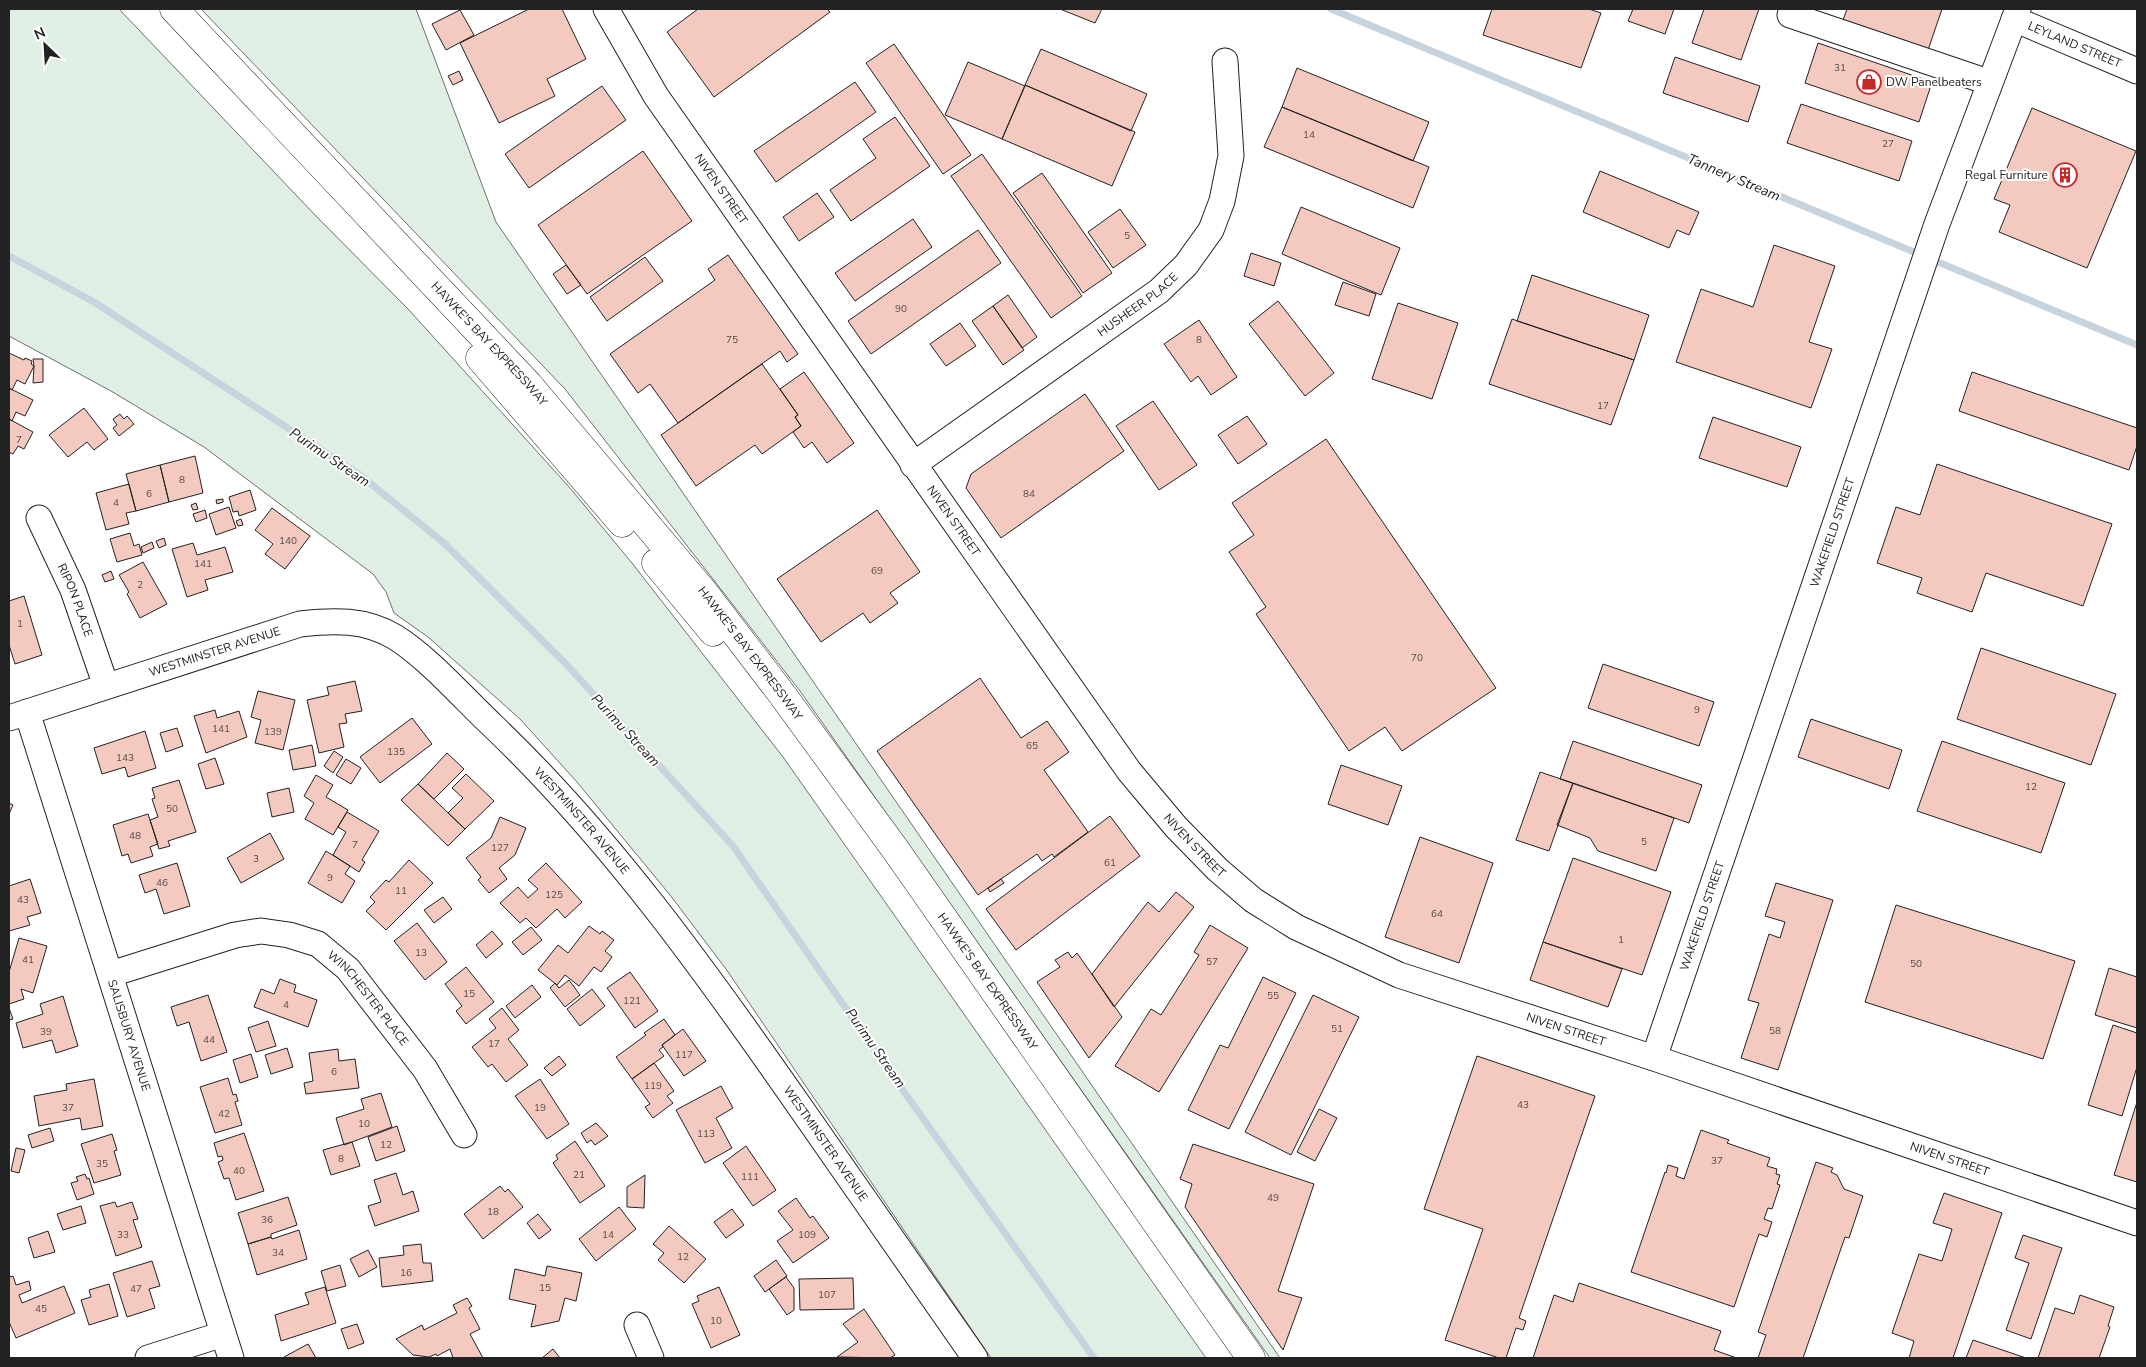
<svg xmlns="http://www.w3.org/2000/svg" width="2146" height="1367" font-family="'Nunito Sans',sans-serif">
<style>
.green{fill:#e0efe3;stroke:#6f6f6f}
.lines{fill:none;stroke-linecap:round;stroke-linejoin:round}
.stream{stroke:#c7d3dd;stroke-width:7}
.building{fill:#f3c9c0;stroke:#222}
.minor-casing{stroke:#222;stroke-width:27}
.highway-casing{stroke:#222;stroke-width:29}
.minor{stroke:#fff;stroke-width:25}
.highway{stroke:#fff;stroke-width:28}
.labels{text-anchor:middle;stroke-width:4;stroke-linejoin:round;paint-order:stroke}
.number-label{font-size:10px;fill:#564c4a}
.street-label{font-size:12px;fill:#222;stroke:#fff}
.poi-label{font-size:12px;fill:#222;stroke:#fff;text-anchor:start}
.water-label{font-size:14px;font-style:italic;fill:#222;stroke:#fff}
</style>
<rect width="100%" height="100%" fill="#fff"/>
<!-- green -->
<path class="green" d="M9,9H119L315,215L409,310L570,488L632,563L783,757L1206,1358H991L726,969L670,895L577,782L520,719L428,637L394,613L386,592L373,574L204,447L111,391L9,336Z
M201,9H416L496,222L1280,1358H1270L800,691L565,389Z"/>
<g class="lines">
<!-- stream -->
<path class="stream" d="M1331,9L2137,345
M9,256L94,302L360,475L444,543L566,664L733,846L897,1082L1094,1358"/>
</g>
<!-- building -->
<path class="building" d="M529,9H562L586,59L547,79L555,96L499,123L460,43Z
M698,9H827L830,12L714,97L667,32Z
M1060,9H1102L1095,23Z
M1492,9H1589L1601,13L1581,68L1483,35Z
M1633,9H1674L1665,34L1628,21Z
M1704,9H1759L1741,60L1692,43Z
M1847,9H1942L1927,53L1842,23Z
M460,10L474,35L446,50L432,24Z
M1818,43L1932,82L1919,122L1805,83Z
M894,44L971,155L943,174L866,63Z
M1041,49L1147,94L1131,131L1025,85Z
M1675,57L1760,86L1748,122L1663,93Z
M968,62L1025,86L1002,139L945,115Z
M1297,68L1429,122L1413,161L1282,107Z
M459,71L463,80L453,85L448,76Z
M855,82L876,112L776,182L754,151Z
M1025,85L1135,132L1112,186L1002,139Z
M602,86L626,120L529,188L505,154Z
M1801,104L1912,141L1899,181L1787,143Z
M1282,107L1429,167L1413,208L1264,147Z
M2032,108L2136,151L2087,268L1999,232L2010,205L1994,199Z
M895,117L930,166L851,221L830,190L876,158L863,139Z
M643,151L692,221L587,294L538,225Z
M982,154L1082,296L1051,318L951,176Z
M1600,171L1699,212L1689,235L1677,230L1669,248L1583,212Z
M1042,173L1112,273L1083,293L1013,193Z
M817,193L834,217L799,241L783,217Z
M1301,207L1400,248L1381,295L1282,254Z
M1120,209L1146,245L1113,268L1088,232Z
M913,219L932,247L855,301L835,273Z
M978,230L1001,263L871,354L848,321Z
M1774,245L1835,266L1809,342L1832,349L1811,408L1676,362L1701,289L1753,307Z
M1251,253L1281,263L1274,286L1244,276Z
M728,255L798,354L787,362L780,351L678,423L650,384L638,393L610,354L715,280L708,269Z
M645,257L663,281L607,321L590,297Z
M566,265L581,285L567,294L553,274Z
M1532,275L1649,315L1634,360L1517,321Z
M1343,282L1376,294L1369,316L1335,305Z
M1008,295L1037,337L1022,348L993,306Z
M1278,301L1334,373L1305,396L1249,324Z
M1398,303L1458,323L1432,399L1372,379Z
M993,306L1024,350L1003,365L972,321Z
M1512,319L1634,360L1611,425L1489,384Z
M1199,320L1237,377L1211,395L1198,376L1191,382L1164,344Z
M960,323L976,346L946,366L930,344Z
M9,353L24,360L25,358L32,361L31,364L34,366L25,384L17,380L12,390L9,388Z
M33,359H43V382L33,383L34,366Z
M762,364L798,415L795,417L801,426L762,454L755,445L696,486L661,435Z
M804,372L854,443L827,463L812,442L804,448L793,432L801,426L795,417L798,415L780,389Z
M1972,372L2137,428V446L2129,470L1959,411Z
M9,388L33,400L25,416L16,412L12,421L9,419Z
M1085,394L1124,451L1001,538L966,488L971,474Z
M1153,401L1197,465L1159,490L1116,426Z
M84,408L108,439L94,450L87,442L68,457L49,435Z
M120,414L124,419L127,416L134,424L119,436L113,428L117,425L113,419Z
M1247,416L1267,444L1238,464L1218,435Z
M1713,417L1801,447L1787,487L1699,458Z
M9,419L33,432L24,449L18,446L13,454L9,452Z
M1326,439L1496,688L1402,751L1385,727L1349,751L1256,614L1266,607L1229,552L1254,535L1232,503Z
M195,456L203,493L169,502L160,465Z
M1937,464L2112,524L2083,606L1986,573L1972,612L1917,593L1922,578L1877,563L1896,507L1920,515Z
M160,465L169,502L136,511L126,474Z
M129,484L136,511L126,513L129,524L106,530L96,493Z
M250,490L256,510L239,516L238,511L233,512L229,497Z
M223,499V502L217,504L216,500Z
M196,503L198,509L193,510L191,505Z
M229,507L236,528L216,535L209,514Z
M272,508L310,536L285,569L265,554L273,544L255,530Z
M205,510L207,518L196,522L193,514Z
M877,510L920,572L890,593L898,603L870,623L863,613L821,642L777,579Z
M241,519L243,525L238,526L236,521Z
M130,533L134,546L139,544L142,555L117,562L110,539Z
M164,538L166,545L159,548L156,541Z
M152,542L154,548L143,553L141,547Z
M193,543L197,555L225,547L233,572L205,580L208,590L187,597L172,549Z
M143,562L167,604L140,618L127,594L129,592L119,575Z
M111,571L114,579L105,582L102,575Z
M24,596L42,655L15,664L9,645V601Z
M1981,648L2116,694L2091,765L1957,719Z
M1603,664L1714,702L1699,746L1588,708Z
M980,678L1021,738L1047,721L1069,752L1044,770L1088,832L1054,857L1052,854L1042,861L1037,854L978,895L877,751Z
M355,681L362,711L345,714L347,723L339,724L344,747L319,753L307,700L329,695L327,687Z
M258,691L295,700L283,750L255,743L261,720L251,717Z
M215,710L217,718L239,711L247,737L206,753L194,716Z
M412,718L432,744L380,783L360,757Z
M1811,719L1902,750L1889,789L1798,757Z
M177,728L183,746L166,752L160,733Z
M145,731L156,768L128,777L125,767L102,774L94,748Z
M1573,741L1702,785L1689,823L1560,779Z
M1942,741L2065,783L2041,853L1917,811Z
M312,745L316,766L293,770L289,750Z
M334,751L343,757L333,773L324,766Z
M447,753L464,769L434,799L418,784Z
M215,758L224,784L206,789L198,764Z
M346,759L361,768L351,784L336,775Z
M1341,765L1402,786L1388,825L1328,804Z
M1540,772L1573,783L1549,851L1516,840Z
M466,774L494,801L465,829L448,813L463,798L452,788Z
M316,775L333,785L326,797L348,810L333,835L305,819L314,803L304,796Z
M179,780L196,832L168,841L170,846L159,849L150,820L158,817L152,799L155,798L152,788Z
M1573,783L1674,818L1656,871L1598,851L1590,838L1557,825Z
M418,784L465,829L448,846L401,800Z
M289,788L294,812L272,817L267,793Z
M9,803L13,805L9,814Z
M347,812L379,831L362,860L365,862L359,872L333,855L346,832L338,827Z
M148,814L158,844L150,847L153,856L131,863L128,854L122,856L113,825Z
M1110,816L1140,856L1016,950L986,909Z
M500,817L526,828L515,855L499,868L507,879L489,893L478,880L481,877L466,858L491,838Z
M270,833L284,859L241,883L227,858Z
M1420,837L1493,863L1459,963L1385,937Z
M326,851L350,866L345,874L355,881L342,903L308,883Z
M1573,858L1671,892L1642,975L1543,942Z
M409,860L433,883L386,930L366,911L375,902L370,897L386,880L389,882Z
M177,863L190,906L164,914L156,889L145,893L139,875Z
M546,863L582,902L565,918L557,909L536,928L526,918L520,923L500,903L518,887L528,898L538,889L528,880Z
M30,879L41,913L27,917L30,925L9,931V886Z
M1001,879L1004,883L990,892L988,888Z
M1776,883L1833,900L1778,1070L1741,1058L1759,1003L1748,1000L1769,934L1780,938L1785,922L1765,916Z
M1176,892L1194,907L1114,1007L1092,974L1148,902L1159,912Z
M443,897L452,909L434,923L424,910Z
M1896,905L2075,961L2043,1059L1865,1002Z
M417,923L447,962L425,980L394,941Z
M1210,925L1248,948L1159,1092L1115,1066L1151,1009L1161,1015L1199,955L1194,952Z
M589,926L600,934L602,931L614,940L605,951L612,957L601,972L594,967L579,986L565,975L557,985L538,970L558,945L568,953Z
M531,927L542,940L523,955L512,942Z
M492,931L503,944L486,958L476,945Z
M19,938L47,946L33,993L21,989L24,999L9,1004V972Z
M1543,942L1622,969L1608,1007L1530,980Z
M1068,952L1072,958L1077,953L1122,1017L1089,1058L1037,982L1060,967L1055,960Z
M466,967L494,1002L466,1024L456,1011L462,1006L445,984Z
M2109,968L2137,977V1028L2095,1015Z
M630,972L658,1011L635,1028L607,988Z
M1263,977L1296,993L1229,1129L1188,1110L1220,1045L1228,1048Z
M280,979L296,985L294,992L317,1000L308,1027L254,1007L261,989L274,994Z
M569,980L580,995L565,1007L550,988L555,983L559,988Z
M532,985L541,997L515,1018L506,1006Z
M592,989L605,1006L580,1026L567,1009Z
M208,995L227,1052L201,1061L189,1022L177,1026L171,1007Z
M1313,995L1359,1017L1291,1155L1245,1132Z
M63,996L78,1046L56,1053L52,1040L23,1048L16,1023L43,1014L40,1004Z
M9,1008L13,1019L9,1020Z
M502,1008L519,1030L508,1039L528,1065L506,1082L492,1064L488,1067L472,1047L496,1028L489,1019Z
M664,1019L675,1035L662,1045L663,1047L659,1050L664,1056L632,1079L616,1057L646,1035L644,1033Z
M268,1021L276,1046L256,1052L248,1028Z
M2113,1025L2137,1033V1067L2122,1116L2088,1105Z
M683,1029L706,1061L684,1076L662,1045Z
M287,1048L293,1067L271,1074L265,1055Z
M338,1049L339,1061L355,1059L359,1088L306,1094L304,1083L313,1081L309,1053Z
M251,1054L258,1077L240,1083L233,1060Z
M559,1056L566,1065L552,1076L544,1068Z
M1477,1056L1595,1096L1519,1318L1526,1321L1523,1330L1516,1328L1506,1358H1499L1445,1340L1483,1229L1424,1209Z
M654,1063L674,1091L667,1096L673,1103L653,1118L645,1107L650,1104L632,1079Z
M228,1078L233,1095L236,1094L238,1101L235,1102L242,1125L215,1133L200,1087Z
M94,1079L103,1126L82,1130L80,1118L39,1126L34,1096L67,1090L66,1084Z
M540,1079L569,1124L547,1139L515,1096Z
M721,1086L733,1108L716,1118L732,1148L705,1163L676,1110Z
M381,1093L392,1127L344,1145L336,1118L364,1109L361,1099Z
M2137,1102V1182L2114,1175Z
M1319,1109L1337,1118L1315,1161L1297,1152Z
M596,1123L608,1136L595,1145L591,1140L587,1143L581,1133Z
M397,1126L405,1151L376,1161L368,1137Z
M50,1128L54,1141L32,1148L28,1135Z
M1701,1130L1729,1140L1727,1143L1770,1158L1767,1166L1777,1169L1776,1174L1780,1175L1777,1184L1780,1185L1772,1209L1768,1208L1764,1219L1772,1222L1767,1237L1759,1234L1734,1307L1631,1272L1665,1172L1666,1173L1668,1165L1678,1168L1676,1176L1684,1179Z
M244,1133L264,1191L236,1200L229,1178L224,1179L218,1162L223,1160L222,1156L218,1157L214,1143Z
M112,1134L117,1150L114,1151L121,1175L94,1183L81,1144Z
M575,1141L605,1186L580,1203L553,1163L558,1159L556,1155Z
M352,1142L360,1166L331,1175L323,1150Z
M1193,1144L1314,1184L1278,1291L1302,1298L1283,1350L1185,1207L1192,1184L1180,1179Z
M746,1146L776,1190L753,1206L723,1163Z
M16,1148L25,1150L19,1173L11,1171Z
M1816,1162L1833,1168L1831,1172L1837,1175L1844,1189L1863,1196L1849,1238L1845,1237L1803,1358H1758L1766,1335L1758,1332Z
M396,1173L403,1195L413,1191L419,1211L375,1226L368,1206L381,1202L374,1180Z
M85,1174L87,1179L89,1178L94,1194L77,1200L71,1183L78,1181L76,1177Z
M645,1175L644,1208L627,1207V1187Z
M500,1186L505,1192L508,1189L523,1207L483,1239L464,1214Z
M1944,1193L2002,1213L1953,1358H1909L1914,1341L1892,1333L1919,1254L1942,1261L1952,1229L1933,1223Z
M288,1197L297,1225L271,1234V1237L248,1244L238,1213Z
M796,1198L810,1218L813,1216L829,1238L793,1263L777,1241L793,1230L778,1211Z
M115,1202L117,1207L132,1202L138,1219L133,1220L142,1247L116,1256L100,1206Z
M81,1206L86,1223L63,1230L57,1214Z
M619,1207L636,1229L596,1261L579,1239Z
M732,1209L744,1225L726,1238L714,1222Z
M538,1214L551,1230L539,1239L527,1223Z
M669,1226L706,1259L684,1283L658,1260L664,1253L653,1244Z
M299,1230L307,1259L257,1275L248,1244L271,1237L272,1239Z
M48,1231L55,1252L34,1258L28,1238Z
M2023,1235L2062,1248L2031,1339L2006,1330L2029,1263L2015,1258Z
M421,1244L423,1263H431L433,1281L382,1287L379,1258L404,1255L403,1246Z
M368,1250L377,1267L359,1277L350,1259Z
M776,1260L787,1276L765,1292L754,1276Z
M152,1261L160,1286L149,1289L155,1308L127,1317L113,1273Z
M340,1265L346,1286L327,1291L321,1271Z
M547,1266L582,1273L576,1301L565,1298L559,1321L531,1327L536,1305L509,1299L515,1269L545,1276Z
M13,1276L16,1285L29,1281L31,1290L19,1295L22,1303L64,1286L75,1313L16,1338L9,1322V1277Z
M786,1277L794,1288V1310L787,1315L769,1289Z
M853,1278L854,1309L800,1310L799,1279Z
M1579,1283L1721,1331L1714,1350L1734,1357L1733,1358H1533L1554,1295L1573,1302Z
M109,1284L118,1316L89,1325L81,1300L91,1297L89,1290Z
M325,1287L336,1323L281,1341L275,1315L309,1304L305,1293Z
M719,1287L740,1335L711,1348L692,1304L699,1301L697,1296Z
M2080,1295L2114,1307L2108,1326L2110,1327L2099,1358H2038L2055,1308L2074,1314Z
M467,1298L472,1306L469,1308L480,1329L470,1334L483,1358H453L450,1349L437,1356L436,1354L429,1357L413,1355L396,1339L422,1325L424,1330L457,1313L453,1305Z
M864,1309L895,1355L890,1358L837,1357L858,1342L843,1324Z
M357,1324L364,1343L348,1349L341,1329Z
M1973,1340L2026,1358H1966Z
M308,1344L316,1358H285L284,1357Z
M553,1349L560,1358H542Z"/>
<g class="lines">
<!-- minor casing -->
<g class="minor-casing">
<g id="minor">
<path id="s1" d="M606,9L656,96L1129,771L1176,827L1217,869L1253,900L1296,927L1399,975L1654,1058L2137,1223"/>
<path d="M1790,15L1988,82"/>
<path id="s2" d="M2014,19L2137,71"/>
<path id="s3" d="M913,465L1159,291L1186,265L1211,230L1222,201L1231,156L1225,61"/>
<path id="s4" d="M39,518L73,590L106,686"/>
<path id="s5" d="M27,712L231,1358"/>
<path id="s6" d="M9,718L300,624C334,620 365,619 395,637C430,659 464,699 494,727C611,839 706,972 798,1104C857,1189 916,1273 975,1358"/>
<path id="s7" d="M111,974L235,935L261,931L289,935L318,944L348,969L425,1069L464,1135"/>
<path id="s8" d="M1654,1058L1937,224L2018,9"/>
<path d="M637,1325L651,1358"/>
<path d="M148,1358L223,1334"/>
</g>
</g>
<!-- highway casing -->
<g class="highway-casing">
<g id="highway">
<path id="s9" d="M174,9L528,384L703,591L781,693L895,849L1251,1358"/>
<path d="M480,358L622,523"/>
<path d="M656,563L713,632"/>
</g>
</g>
<!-- minor -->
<use href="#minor" class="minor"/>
<!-- highway -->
<use href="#highway" class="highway"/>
</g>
<!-- icons -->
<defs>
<g id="shop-ring" transform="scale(1.25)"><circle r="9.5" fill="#fff" stroke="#c62828" stroke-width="1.5"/><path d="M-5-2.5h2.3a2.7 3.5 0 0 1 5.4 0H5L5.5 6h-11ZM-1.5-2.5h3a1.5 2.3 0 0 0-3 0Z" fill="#c62828"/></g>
<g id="building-ring" transform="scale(1.25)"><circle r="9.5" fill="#fff" stroke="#c62828" stroke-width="1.5"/><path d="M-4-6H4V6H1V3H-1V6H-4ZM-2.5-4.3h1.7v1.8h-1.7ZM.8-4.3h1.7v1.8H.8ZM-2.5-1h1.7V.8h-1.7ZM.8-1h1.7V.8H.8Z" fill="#c62828"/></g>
</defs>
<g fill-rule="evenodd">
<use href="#shop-ring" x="1869" y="82"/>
<use href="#building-ring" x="2065" y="175"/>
</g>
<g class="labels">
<!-- number labels -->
<g class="number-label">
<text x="1840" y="71">31</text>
<text x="1309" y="138">14</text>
<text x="1888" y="147">27</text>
<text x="1127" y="239">5</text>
<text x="901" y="312">90</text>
<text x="732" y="343">75</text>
<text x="1199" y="343">8</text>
<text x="1603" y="409">17</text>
<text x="19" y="443">7</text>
<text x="182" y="483">8</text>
<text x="149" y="497">6</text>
<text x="1029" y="497">84</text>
<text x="116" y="506">4</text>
<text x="288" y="544">140</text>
<text x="203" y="567">141</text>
<text x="877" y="574">69</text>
<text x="140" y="588">2</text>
<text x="20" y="627">1</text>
<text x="1417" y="661">70</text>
<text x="1697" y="713">9</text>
<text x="221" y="732">141</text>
<text x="273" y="735">139</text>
<text x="1032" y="749">65</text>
<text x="396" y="755">135</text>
<text x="125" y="761">143</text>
<text x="2031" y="790">12</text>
<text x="172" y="812">50</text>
<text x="135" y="839">48</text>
<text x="1644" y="845">5</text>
<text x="355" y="848">7</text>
<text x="500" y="851">127</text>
<text x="256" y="862">3</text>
<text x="1110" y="866">61</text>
<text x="330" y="881">9</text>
<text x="162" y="886">46</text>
<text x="401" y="894">11</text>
<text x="554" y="898">125</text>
<text x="23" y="903">43</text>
<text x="1437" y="917">64</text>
<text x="1621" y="943">1</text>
<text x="421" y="956">13</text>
<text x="28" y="963">41</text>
<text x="1212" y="965">57</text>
<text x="1916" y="967">50</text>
<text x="469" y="997">15</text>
<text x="1273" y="999">55</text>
<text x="632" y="1004">121</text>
<text x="286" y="1008">4</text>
<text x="1337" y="1032">51</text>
<text x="1775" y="1034">58</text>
<text x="46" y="1035">39</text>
<text x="209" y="1043">44</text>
<text x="494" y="1047">17</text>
<text x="684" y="1058">117</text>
<text x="334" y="1075">6</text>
<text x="653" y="1089">119</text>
<text x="1523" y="1108">43</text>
<text x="68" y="1111">37</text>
<text x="540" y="1111">19</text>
<text x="224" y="1117">42</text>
<text x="364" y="1127">10</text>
<text x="706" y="1137">113</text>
<text x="386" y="1148">12</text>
<text x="341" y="1162">8</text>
<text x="1717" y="1164">37</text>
<text x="102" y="1167">35</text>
<text x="239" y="1174">40</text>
<text x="579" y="1178">21</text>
<text x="750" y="1180">111</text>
<text x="1273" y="1201">49</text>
<text x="493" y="1215">18</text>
<text x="267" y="1223">36</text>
<text x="123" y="1238">33</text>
<text x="608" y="1238">14</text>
<text x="807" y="1238">109</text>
<text x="278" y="1256">34</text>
<text x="683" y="1260">12</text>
<text x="406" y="1276">16</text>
<text x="545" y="1291">15</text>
<text x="136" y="1292">47</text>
<text x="827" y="1298">107</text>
<text x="41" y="1312">45</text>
<text x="716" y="1324">10</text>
</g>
<!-- street labels -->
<g class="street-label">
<text dy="4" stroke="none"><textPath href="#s2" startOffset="66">LEYLAND STREET</textPath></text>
<text dy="4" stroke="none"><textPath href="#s1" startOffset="214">NIVEN STREET</textPath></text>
<text dy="4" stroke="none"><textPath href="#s3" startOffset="276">HUSHEER PLACE</textPath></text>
<text dy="4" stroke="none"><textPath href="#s9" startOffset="460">HAWKE'S BAY EXPRESSWAY</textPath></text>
<text dy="4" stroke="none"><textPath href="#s1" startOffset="619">NIVEN STREET</textPath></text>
<text dy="4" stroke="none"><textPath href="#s8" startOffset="555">WAKEFIELD STREET</textPath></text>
<text dy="4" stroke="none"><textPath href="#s4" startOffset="90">RIPON PLACE</textPath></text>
<text dy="4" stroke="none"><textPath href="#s6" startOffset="216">WESTMINSTER AVENUE</textPath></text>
<text dy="4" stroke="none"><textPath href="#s9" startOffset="865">HAWKE'S BAY EXPRESSWAY</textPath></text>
<text dy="4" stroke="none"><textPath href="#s6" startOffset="666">WESTMINSTER AVENUE</textPath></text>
<text dy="4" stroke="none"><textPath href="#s1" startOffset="1024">NIVEN STREET</textPath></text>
<text dy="4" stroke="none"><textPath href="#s8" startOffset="150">WAKEFIELD STREET</textPath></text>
<text dy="4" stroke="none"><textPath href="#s9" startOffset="1270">HAWKE'S BAY EXPRESSWAY</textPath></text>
<text dy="4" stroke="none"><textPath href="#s7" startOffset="289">WINCHESTER PLACE</textPath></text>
<text dy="4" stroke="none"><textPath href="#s1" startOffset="1444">NIVEN STREET</textPath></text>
<text dy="4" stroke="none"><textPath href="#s5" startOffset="339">SALISBURY AVENUE</textPath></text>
<text dy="4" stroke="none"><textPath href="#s6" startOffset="1071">WESTMINSTER AVENUE</textPath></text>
<text dy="4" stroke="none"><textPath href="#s1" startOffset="1849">NIVEN STREET</textPath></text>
</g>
<!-- poi labels -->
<g class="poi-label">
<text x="1886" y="86">DW Panelbeaters</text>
<text x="2048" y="179" text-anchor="end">Regal Furniture</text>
</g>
<!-- water labels -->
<g class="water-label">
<text transform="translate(1734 177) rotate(23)" y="5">Tannery Stream</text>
<text transform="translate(330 457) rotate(34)" y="5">Purimu Stream</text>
<text transform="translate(626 730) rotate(47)" y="5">Purimu Stream</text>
<text transform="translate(876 1048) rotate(55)" y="5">Purimu Stream</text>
</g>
</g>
<!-- border -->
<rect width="2146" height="1367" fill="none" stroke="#222222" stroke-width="20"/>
<!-- north arrow -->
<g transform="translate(45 45) rotate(335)" stroke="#ffffff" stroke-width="4" paint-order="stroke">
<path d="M0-4L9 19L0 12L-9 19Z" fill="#222222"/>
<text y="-8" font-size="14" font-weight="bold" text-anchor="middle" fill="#222222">N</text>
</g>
</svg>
